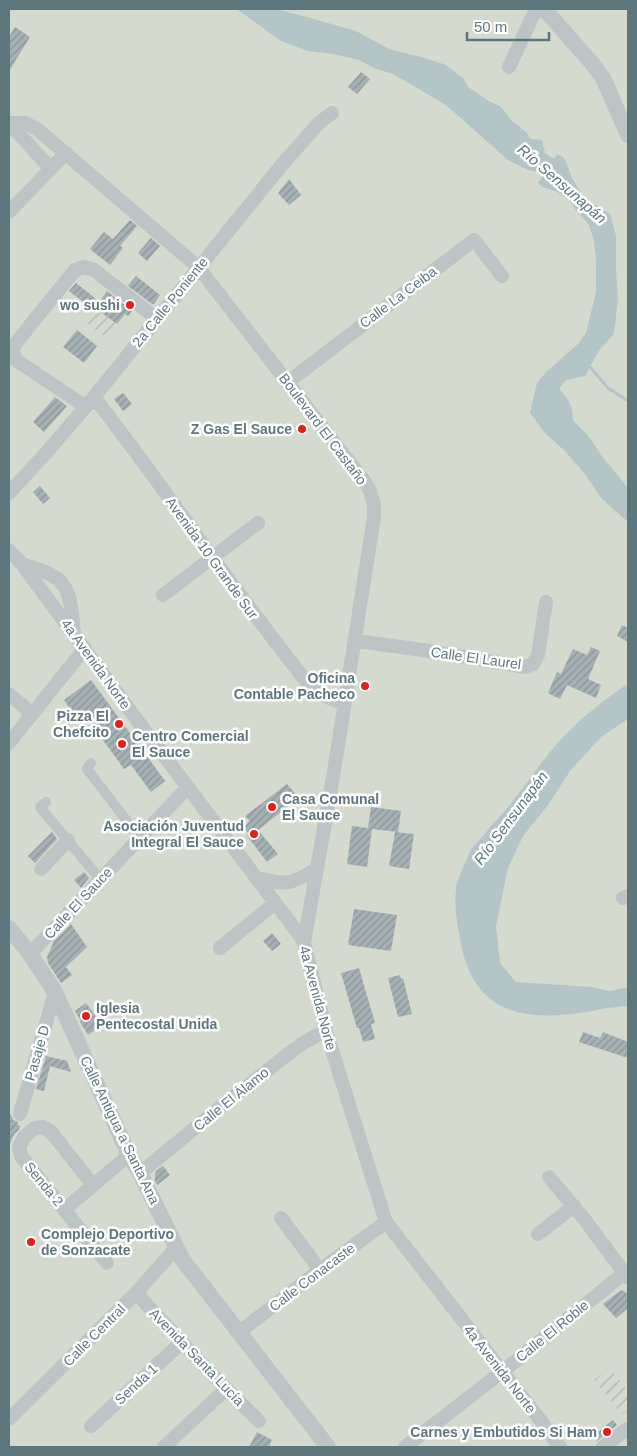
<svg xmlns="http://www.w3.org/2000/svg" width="637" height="1456" font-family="Helvetica,sans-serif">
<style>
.park{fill:#d5dacf}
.garden{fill:url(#garden-furrows)}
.water{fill:#b3c5c6}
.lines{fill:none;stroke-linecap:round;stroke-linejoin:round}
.stream{stroke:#b3c5c6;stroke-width:3}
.building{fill:url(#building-hatch)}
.pedestrian{stroke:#bdc4c6;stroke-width:10}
.minor{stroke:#bdc4c6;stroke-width:14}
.tertiary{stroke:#bdc4c6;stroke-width:16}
.poi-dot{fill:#ec1d19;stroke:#fff;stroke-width:2}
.labels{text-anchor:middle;stroke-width:5;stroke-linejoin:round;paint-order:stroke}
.street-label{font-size:14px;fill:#5e777d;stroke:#fff}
.poi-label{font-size:14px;font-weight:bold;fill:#5e777d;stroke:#fff;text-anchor:end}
.water-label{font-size:15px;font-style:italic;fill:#59787a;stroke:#fff}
</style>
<defs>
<pattern id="garden-furrows" width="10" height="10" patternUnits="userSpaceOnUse" patternTransform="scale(1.25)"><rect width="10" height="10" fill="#d5dacf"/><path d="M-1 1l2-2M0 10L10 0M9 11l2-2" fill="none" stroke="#b0b6ad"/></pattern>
<pattern id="building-hatch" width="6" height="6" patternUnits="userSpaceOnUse" patternTransform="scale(1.25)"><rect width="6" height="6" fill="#a5b1b4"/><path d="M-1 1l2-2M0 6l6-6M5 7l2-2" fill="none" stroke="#8a9598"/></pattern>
</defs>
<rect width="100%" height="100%" fill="#f5f4f0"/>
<!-- park -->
<path class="park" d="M9,9H628V1447H9Z"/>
<!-- garden -->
<path class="garden" d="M101,299L107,303L100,311L117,324L107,338L84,321Z
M610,1368L628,1392V1409L622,1415L594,1380Z"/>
<!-- water -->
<path class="water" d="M236,9H275L307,17L356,31L389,49L425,58L446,65L463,78L468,87L489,101L500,106L512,121L526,132L531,139L542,140L545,153L554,159L557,154L563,157L567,164L572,178L580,191L581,195L610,214L616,236V269L618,299L614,334L598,352L585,376L566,380L559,389L567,398L572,409L573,420L590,438L601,455L628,488V522L602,499L584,473L565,451L545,433L530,413L537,383L546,372L578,344L586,333L596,292V259L594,241L589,225L576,210L569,200L558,192L542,187L538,183L545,173L528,170L508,160L446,105L393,74L374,68L359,60L333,54L308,51L281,41L241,12Z
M626,685H628V719L601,737L570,771L548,805L523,836L508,868L496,926L500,963L516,982L591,987L610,991L628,987V1006C620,1007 611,1007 602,1009C533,1023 473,1021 460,938C457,923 454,905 456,889C456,882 467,858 471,850C474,845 479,840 483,836C491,826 499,817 508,807C525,787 539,764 557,744C575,723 602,701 626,685Z"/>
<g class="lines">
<!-- stream -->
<path class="stream" d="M590,367L608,388L628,401"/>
</g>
<!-- building -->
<path class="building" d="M15,27L30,37L9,71V37Z
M361,72L370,79L357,94L348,87Z
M289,179L301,195L289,205L278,193Z
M130,220L137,226L120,246L123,248L110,265L90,249L104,232L113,239Z
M151,238L160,246L147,261L138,253Z
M136,276L160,295L154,304H152L128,286Z
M76,283L96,299L90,307L69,291Z
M107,291L132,311L128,316L125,314L117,324L95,308Z
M77,330L97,346L84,363L63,347Z
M123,393L132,404L123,411L114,399Z
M55,397L67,406L44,432L33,422Z
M40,486L50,498L43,504L33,492Z
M622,625L628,628V642L617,636Z
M591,647L600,651L588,679L601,685L596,698L567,685L560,699L548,693L557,672L561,674L573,649L587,655Z
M91,680L165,781L151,792L131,765L124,769L87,718L80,723L64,700Z
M287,784L299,798L258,830L278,854L267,862L247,836L249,834L243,827L250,821L245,816Z
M371,807L401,811L398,832L372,829L367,867L347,864L352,826L368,828Z
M52,832L57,839L35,863L28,856Z
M395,832L414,834L409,869L389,866Z
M84,872L89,878L81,888L74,880Z
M354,909L397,915L391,951L348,945Z
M71,924L87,947L66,967L72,975L61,983L48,963L47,957L54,941Z
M272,933L281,944L272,951L263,941Z
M359,968L375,1023L371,1024L375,1039L363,1042L359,1028H357L341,973Z
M400,975L401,979L403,978L412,1014L398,1017L388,978Z
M86,1003L102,1025L88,1035L80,1022L81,1021L75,1011Z
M583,1032L600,1038L603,1032L628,1042V1058L579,1042Z
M46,1056L67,1061L71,1072L50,1066L44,1091L36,1089Z
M9,1114L11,1115L13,1120L18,1122L17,1124L20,1126L19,1130L14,1134L10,1144H9Z
M163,1166L170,1175L157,1185L155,1181V1175L156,1171Z
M622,1290L628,1294V1308L616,1318L603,1304L613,1296Z
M613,1420L617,1425L597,1441L593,1436Z
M257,1432L272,1440L269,1447H249Z"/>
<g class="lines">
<!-- pedestrian -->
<path class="pedestrian" d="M91,763L87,769L140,838
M46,802L40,807L101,880"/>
<!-- minor -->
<path class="minor" d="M509,67L536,9
M9,123H25L37,129L198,267L365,482L370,491L374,504V517L335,765L304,943
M9,123L51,169
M9,212L66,153
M288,382L474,240L502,276
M94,397C168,492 234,592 310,686C320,695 331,699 344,703
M86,407L16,360C11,351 13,347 19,339L75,270L84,267L94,270L157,319
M9,493L46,453L94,397L285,161L320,122L332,113
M9,550L22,564L137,720L298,933L304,943L326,1031L386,1222L538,1417L560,1447
M22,564C35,569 56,573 64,586C72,596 72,620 74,633
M163,595L258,523
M356,641L423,650L525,667L533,664L538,655L546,602
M9,694L31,713
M9,743L85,648
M41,869L68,840
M255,877C284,885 290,886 316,869
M623,898L628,896
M220,948L275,903
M30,954L188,787
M20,1114L55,992
M140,1173C181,1140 221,1105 263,1074C283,1058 302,1041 326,1031
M549,1177L585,1220L628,1278
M93,1185L51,1132L43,1127L35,1128L24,1137L19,1147L21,1156L107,1263
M65,1209L129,1155
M281,1218L320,1270
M538,1234L574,1206
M136,1293L226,1389L259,1421
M238,1333L320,1270L386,1222
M9,1419L136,1293L177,1247
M91,1426L182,1342
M164,1447L226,1389
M405,1447L503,1371L628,1270
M603,1447L627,1429"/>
<!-- tertiary -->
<path class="tertiary" d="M544,9L591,62L603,78L628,135
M9,928L30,954L55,992L129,1155L140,1173L182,1259L328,1447"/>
</g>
<!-- markers -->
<g class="poi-dot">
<circle cx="130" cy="305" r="5"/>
<circle cx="302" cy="429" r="5"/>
<circle cx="365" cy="686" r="5"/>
<circle cx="119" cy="724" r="5"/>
<circle cx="122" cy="744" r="5"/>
<circle cx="272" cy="807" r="5"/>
<circle cx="254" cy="834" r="5"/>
<circle cx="86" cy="1016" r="5"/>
<circle cx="31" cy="1242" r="5"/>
<circle cx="607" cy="1432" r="5"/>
</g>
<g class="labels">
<!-- street labels -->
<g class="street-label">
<text transform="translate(398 297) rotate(-37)" y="5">Calle La Ceiba</text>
<text transform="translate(170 302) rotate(-51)" y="5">2a Calle Poniente</text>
<text transform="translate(323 429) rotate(53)" y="5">Boulevard El Castaño</text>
<text transform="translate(212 558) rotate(54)" y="5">Avenida 10 Grande Sur</text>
<text transform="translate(476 658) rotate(8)" y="5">Calle El Laurel</text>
<text transform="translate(96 664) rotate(54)" y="5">4a Avenida Norte</text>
<text transform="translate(78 903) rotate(-47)" y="5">Calle El Sauce</text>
<text transform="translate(318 998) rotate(75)" y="5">4a Avenida Norte</text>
<text transform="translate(37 1053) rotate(-74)" y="5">Pasaje D</text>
<text transform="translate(231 1099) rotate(-39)" y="5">Calle El Álamo</text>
<text transform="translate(120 1130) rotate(64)" y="5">Calle Antigua a Santa Ana</text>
<text transform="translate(44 1184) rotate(51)" y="5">Senda 2</text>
<text transform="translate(312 1277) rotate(-37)" y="5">Calle Conacaste</text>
<text transform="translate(552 1331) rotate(-39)" y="5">Calle El Roble</text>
<text transform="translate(94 1335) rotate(-45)" y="5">Calle Central</text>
<text transform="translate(197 1357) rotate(46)" y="5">Avenida Santa Lucía</text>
<text transform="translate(500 1369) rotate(52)" y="5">4a Avenida Norte</text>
<text transform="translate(136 1384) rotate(-43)" y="5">Senda 1</text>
</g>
<!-- poi labels -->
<g class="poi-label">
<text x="120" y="310">wo sushi</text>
<text x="292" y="434">Z Gas El Sauce</text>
<text x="355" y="683">Oficina<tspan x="355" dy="16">Contable Pacheco</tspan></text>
<text x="109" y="721">Pizza El<tspan x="109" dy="16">Chefcito</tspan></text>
<text x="132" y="741" text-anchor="start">Centro Comercial<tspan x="132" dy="16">El Sauce</tspan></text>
<text x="282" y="804" text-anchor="start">Casa Comunal<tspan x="282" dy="16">El Sauce</tspan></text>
<text x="244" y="831">Asociación Juventud<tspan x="244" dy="16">Integral El Sauce</tspan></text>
<text x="96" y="1013" text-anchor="start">Iglesia<tspan x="96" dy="16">Pentecostal Unida</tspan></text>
<text x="41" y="1239" text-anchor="start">Complejo Deportivo<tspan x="41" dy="16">de Sonzacate</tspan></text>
<text x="597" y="1437">Carnes y Embutidos Si Ham</text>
</g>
<!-- water labels -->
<g class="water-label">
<text transform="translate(562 184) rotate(41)" y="5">Río Sensunapán</text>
<text transform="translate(511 818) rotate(-53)" y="5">Río Sensunapán</text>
</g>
</g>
<!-- border -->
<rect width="637" height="1456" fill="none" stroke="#5e777d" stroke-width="20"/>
<!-- scale -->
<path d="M467 32v8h82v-8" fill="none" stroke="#5e777d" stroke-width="2.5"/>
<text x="474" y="32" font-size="15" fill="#5e777d" stroke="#ffffff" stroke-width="4" paint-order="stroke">50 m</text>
</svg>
